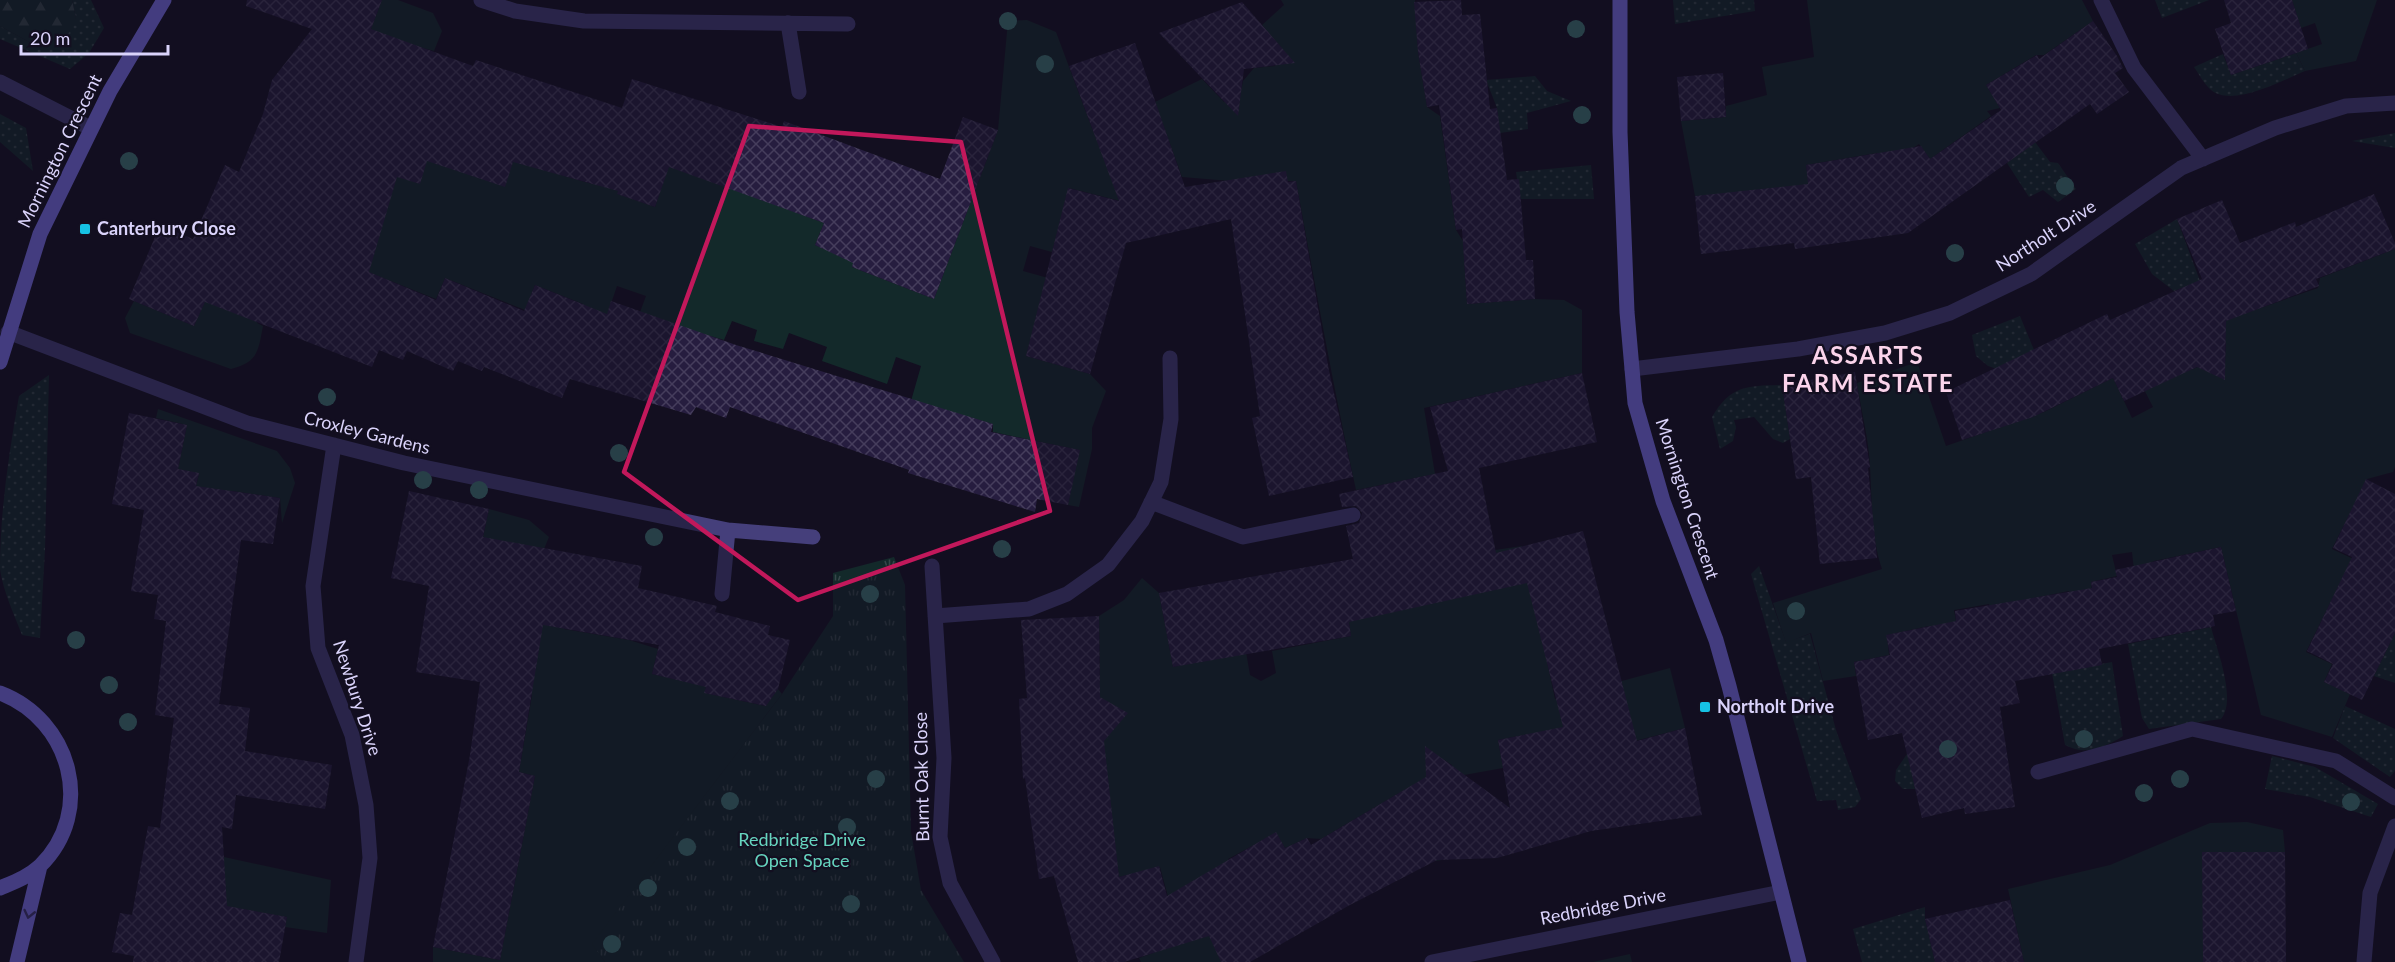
<svg xmlns="http://www.w3.org/2000/svg" width="2395" height="962" viewBox="0 0 2395 962" font-family="Lato,sans-serif">
	<defs>
		<pattern id="grass-dots" width="8" height="8" patternUnits="userSpaceOnUse" patternTransform="scale(1.5)"><rect width="8" height="8" fill="#13292a"/><path d="M2 2h.1M6 6h.1" fill="none" stroke="#35474a" stroke-width="1.8" stroke-linecap="round"/></pattern>
		<pattern id="forest-firs" width="22" height="20" patternUnits="userSpaceOnUse" patternTransform="scale(1.5)"><rect width="22" height="20" fill="#13292a"/><path d="M5 1l3.5 6h-7zM16 11l3.5 6h-7z" fill="#35474a"/></pattern>
		<pattern id="park-tufts" width="24" height="20" patternUnits="userSpaceOnUse" patternTransform="scale(1.5)"><rect width="24" height="20" fill="#13292a"/><path d="M3 7l-1-3M5 7V3M7 7l1-3M15 17l-1-3M17 17v-4M19 17l1-3" fill="none" stroke="#35474a"/></pattern>
		<pattern id="building-cross-hatch" width="8" height="8" patternUnits="userSpaceOnUse" patternTransform="scale(1.5)"><rect width="8" height="8" fill="#261d3f"/><path d="M0 0l8 8M0 8l8-8" fill="none" stroke="#453d5c"/></pattern>
	</defs>
	<rect width="100%" height="100%" fill="#130f20"/>
	<path fill="url(#grass-dots)" d="M72,0H91L104,28L89,53L70,69L0,39V26L31,43L76,18Z
		M1673,0H1754L1755,11L1675,24Z
		M2155,0H2209L2162,18Z
		M2296,53L2305,71C2283,80 2233,108 2211,90C2204,84 2199,74 2194,67L2223,54L2231,75Z
		M1535,76L1547,91L1571,101L1527,113L1528,129L1500,133L1497,108L1486,80Z
		M0,114L26,128L33,171L0,142Z
		M2395,133V148L2352,141Z
		M2035,142L2050,162L2058,163L2076,189L2058,202L2043,190L2029,197L2007,163Z
		M1591,165L1594,199H1520L1516,172Z
		M2177,219L2200,281L2174,291L2152,274L2135,244Z
		M2020,316L2034,350L2003,371L1988,366L1976,356L1972,335Z
		M49,375L45,550L40,638L22,635C14,614 3,591 0,569C0,511 9,453 19,396Z
		M1782,385L1790,439L1783,443L1773,439L1754,417L1734,420L1736,427L1733,441L1720,449L1712,417C1731,385 1747,386 1782,385Z
		M1759,566L1786,642L1810,634L1836,730L1861,799L1855,807L1838,810L1836,800L1817,801L1751,574Z
		M2211,627C2217,650 2237,700 2221,719L2149,729L2142,718L2128,644Z
		M2395,633V683L2374,676Z
		M2112,662L2123,736C2104,748 2085,756 2065,745L2052,673Z
		M2345,706L2395,729V771L2390,777L2333,738Z
		M1909,751L1915,789H1903L1895,781L1896,770Z
		M2272,756L2315,767L2378,804L2371,817L2310,797L2265,789Z
		M1925,907V919L1935,962H1862L1853,929Z"/>
	<path fill="url(#forest-firs)" d="M0,0H72L76,18L64,43H31L0,26Z"/>
	<path fill="url(#park-tufts)" d="M894,557L905,585L911,832L921,890L964,962H605L591,944L782,694L833,616V573Z"/>
	<path fill="#13292a" d="M382,0H398L433,13L442,31L434,51L419,47L513,161L592,184L601,154L628,164L618,194L655,207L669,165L824,223L815,245L829,251L859,249L852,267L934,299L998,130L1008,21L1027,20L1056,32L1093,131L1128,203L1069,188L1052,252L1030,246L1023,271L1048,278L1026,356L1090,374L1106,391L1092,428V449L1079,507L1068,505L1079,450L993,432V424L911,401L921,366L896,357L887,384L822,361L827,347L789,333L783,349L754,341L757,330L732,321L724,340L639,315L646,296L617,286L600,336L583,304L535,285L525,310L445,278L436,299L368,272L273,279L257,323L263,326C258,352 258,362 231,369L130,333L125,318L134,301L194,326L223,260L364,47Z
		M1281,0H1415L1418,52L1427,107L1440,116L1456,230L1463,241L1467,304L1535,299L1564,300L1582,310V373L1424,408L1435,474L1356,490C1333,387 1315,284 1296,181H1230L1182,177L1155,102L1202,79L1224,102L1240,97L1243,81L1254,68L1275,66L1281,47L1262,25L1284,5Z
		M1807,0H2082L2093,21L2044,55H2036L1986,85L2000,108L1987,111L1991,116L1930,159L1919,144L1886,166L1877,153L1806,165L1810,193L1695,196L1681,121L1726,117V106L1767,95L1762,67L1814,57Z
		M2292,0H2377L2356,61L2305,71L2296,53L2322,44L2315,23L2301,28Z
		M2395,249V467L2393,472L2367,479L2332,549L2364,564L2338,587L2306,652L2332,664L2324,682L2350,694L2332,737L2261,715L2221,547L2154,561L2134,570L2132,552L2112,555L2117,576L2091,582L2093,604L2072,609L2069,591L2034,598L1993,620L1989,604L1954,610L1958,632L1929,626L1887,635L1889,655L1854,662L1856,676L1823,681L1811,633L1786,643L1773,603L1882,569C1871,537 1872,501 1870,467C1869,439 1861,411 1857,383L1917,362L1946,446L2044,412L2113,378L2132,418L2153,407L2133,368L2182,373L2198,367L2212,373L2225,362L2226,343L2217,323L2318,288L2320,278Z
		M158,409L277,451L290,468L295,483L282,523L280,498L232,491L225,538L192,503L199,474L178,469L187,425L156,418Z
		M489,509L529,520L549,537L544,549L568,603L564,629L629,640L658,649L652,674L706,686L705,693L765,706L778,689L782,694L592,944L605,962H433V947L500,960L535,776L519,772L532,695L492,688L477,566Z
		M1522,546L1555,699L1670,668L1685,728L1635,741L1529,734L1498,740L1503,768L1453,777L1452,765L1443,759L1426,764V784L1442,860L1436,861L1399,793L1321,839L1307,838L1285,848L1276,833L1228,859L1236,877L1221,962H1141L1139,958L1153,953L1144,924L1173,915L1160,867L1119,877L1100,729L1118,708L1107,701L1091,702L1100,681L1099,616L1124,600L1142,578L1159,593L1173,667L1246,652L1250,675L1261,681L1276,673L1272,651L1351,636L1349,622L1495,550Z
		M2247,822L2283,830L2285,852L2202,853L2254,962H2024L2008,889L2110,865L2210,823Z
		M224,857L331,880L327,933L285,927L287,917L242,909L232,962H187L224,868Z
		M1630,954L1632,962H1593Z"/>
	<path fill="url(#building-cross-hatch)" d="M247,0H382L371,29L473,66L476,60L622,108L632,79L782,127L784,121L940,179L963,117L998,130L934,299L852,267L853,263L815,245L824,223L669,167L655,207L617,194L618,191L513,162L505,187L427,161L420,184L397,177L369,272L436,300L445,278L524,311L535,285L607,314L611,301L736,345L993,424L991,432L1080,450L1068,505L1037,499L1035,512L908,473L909,470L730,407L726,418L696,407L691,415L570,379L562,398L484,367L482,371L458,361L453,371L407,351L403,360L379,350L372,367L205,302L194,326L129,299L160,225L193,239L225,165L239,172L263,114L272,80L312,29L246,6Z
		M1461,0L1462,15L1480,14L1490,109L1497,108L1507,180L1519,179L1526,260H1533L1535,299L1467,304L1462,229L1456,230L1439,105L1427,107L1418,52L1414,2Z
		M2224,0H2292L2308,49L2231,75L2215,29L2231,23Z
		M1242,2L1295,63L1244,69L1238,116L1159,33Z
		M2093,21L2117,56L2123,68L2115,73L2129,92L2097,114L2090,104L1908,233L1795,249L1794,243L1701,254L1695,196L1808,184L1806,165L1921,146L1930,159L2001,110L1986,85L2037,55L2039,59Z
		M1135,43L1185,187L1286,171L1288,182L1296,181L1329,371L1353,477L1269,496L1252,418L1260,416L1231,219L1126,243L1090,374L1026,356L1068,188L1119,201L1069,66Z
		M1723,73L1726,117L1681,121L1677,77Z
		M2374,194L2395,243V249L2316,279L2319,286L2226,321L2225,380L2197,367L2124,401L2113,378L2033,417L1962,440L1946,392L2107,314L2110,320L2202,279L2177,219L2222,200L2240,243L2295,222L2296,227Z
		M1855,372L1870,467L1868,468L1877,558L1820,564L1811,477L1796,479L1782,385Z
		M1582,373L1597,442L1479,468L1496,553L1583,531L1637,741L1685,728L1702,815L1591,831L1497,858L1437,860L1348,906L1250,962H1221L1209,936L1124,962H1078L1054,876L1039,879L1025,778L1023,779L1019,699L1027,698L1021,620L1099,616L1100,697L1128,713L1104,741L1119,877L1159,866L1167,896L1276,832L1285,848L1307,838L1311,845L1426,777L1425,746L1510,808L1498,740L1563,727L1527,583L1349,622L1351,636L1173,667L1159,593L1353,559L1346,526L1359,523L1362,513L1356,506L1342,507L1339,494L1448,471L1430,407Z
		M129,413L187,425L178,469L199,473L196,486L280,498L273,544L241,540L219,704L250,708L245,751L332,765L325,809L236,795L232,829L222,827L227,906L287,917L279,962H133L134,956L112,952L120,913L132,915L148,826L160,828L174,718L155,715L166,621L154,619L158,595L131,591L144,510L112,504Z
		M2366,479L2395,494V633L2362,700L2324,682L2333,664L2307,651L2352,557L2333,548Z
		M409,491L489,509L483,537L642,566L638,588L717,606L715,612L770,626L768,635L790,640L778,689L766,706L704,693L706,687L652,674L659,645L543,625L519,772L535,776L500,960L433,947L470,755L480,682L416,672L429,586L391,578Z
		M2221,547L2236,611L2213,615L2215,626L2099,649L2102,665L2015,681L2020,703L2000,707L2015,807L1965,814L1964,808L1922,818L1902,733L1868,740L1854,662L1890,655L1886,635L1956,621L1955,611L2092,588L2091,582L2117,577L2115,570Z
		M2202,852H2285L2286,962H2203Z
		M2010,900L2024,962H1935L1925,919Z"/>
	<g fill="none" stroke-linecap="round" stroke-linejoin="round">
		<path stroke="#453f7b" stroke-width="15" d="M2038,772L2192,729L2336,761L2395,798"/>
		<path stroke="#453f7b" stroke-width="15" d="M481,0L515,11L584,21L848,24
			M2101,0L2134,68L2203,159
			M788,23L799,92
			M0,82L90,128
			M8,332L247,423L404,463L728,530L813,537
			M1632,369L1798,349L1885,333L1950,313L2031,274L2181,168L2275,128L2346,106L2395,103
			M334,445L313,586L318,648L352,735L366,805L370,858L356,962
			M1151,502L1243,537L1353,515
			M932,566L944,758L940,837L950,883L993,962
			M722,594L728,530
			M935,616L1029,609L1067,594L1108,565L1142,521L1161,482L1171,419L1170,358
			M1432,962L1781,892
			M2364,962L2370,893L2395,826"/>
		<path stroke="#7e73f2" stroke-width="15" d="M1620,0V132L1627,312L1635,403L1663,501L1716,640L1729,686L1799,962
			M0,362L40,234L110,91L164,0
			M0,693C71,720 96,811 40,866C28,877 14,882 0,888
			M17,962L40,866"/>
	</g>
	<g fill="#417b77">
		<circle cx="1008" cy="21" r="9"/>
		<circle cx="1576" cy="29" r="9"/>
		<circle cx="1045" cy="64" r="9"/>
		<circle cx="1582" cy="115" r="9"/>
		<circle cx="129" cy="161" r="9"/>
		<circle cx="2065" cy="186" r="9"/>
		<circle cx="1955" cy="253" r="9"/>
		<circle cx="327" cy="397" r="9"/>
		<circle cx="619" cy="453" r="9"/>
		<circle cx="423" cy="480" r="9"/>
		<circle cx="479" cy="490" r="9"/>
		<circle cx="654" cy="537" r="9"/>
		<circle cx="1002" cy="549" r="9"/>
		<circle cx="870" cy="594" r="9"/>
		<circle cx="1796" cy="611" r="9"/>
		<circle cx="76" cy="640" r="9"/>
		<circle cx="109" cy="685" r="9"/>
		<circle cx="128" cy="722" r="9"/>
		<circle cx="2084" cy="739" r="9"/>
		<circle cx="1948" cy="749" r="9"/>
		<circle cx="876" cy="779" r="9"/>
		<circle cx="2180" cy="779" r="9"/>
		<circle cx="2144" cy="793" r="9"/>
		<circle cx="730" cy="801" r="9"/>
		<circle cx="2351" cy="802" r="9"/>
		<circle cx="847" cy="827" r="9"/>
		<circle cx="687" cy="847" r="9"/>
		<circle cx="648" cy="888" r="9"/>
		<circle cx="851" cy="904" r="9"/>
		<circle cx="612" cy="944" r="9"/>
	</g>
	<defs><path id="oneway-chevron" d="M-2-3.5L2.5 0L-2 3.5" fill="none" stroke-width="1.6" stroke-linecap="round" stroke-linejoin="round" transform="scale(1.5)"/></defs>
	<use stroke="#3e3774" href="#oneway-chevron" transform="translate(29 914) rotate(103)"/>
	<path d="M0 0H2395V962H0ZM749,126L961,142L1050,511L798,600L624,472Z" fill="#130f20" fill-opacity=".55" fill-rule="evenodd"/>
	<path fill="none" stroke="#c2185b" stroke-width="4.5" stroke-linejoin="round" d="M749,126L961,142L1050,511L798,600L624,472Z"/>
	<g fill="#16c2e4" stroke="#130f20" stroke-width="2">
		<rect x="79" y="223" width="12" height="12" rx="3"/>
		<rect x="1699" y="701" width="12" height="12" rx="3"/>
	</g>
	<g text-anchor="middle" stroke-width="4.5" stroke-linejoin="round" paint-order="stroke">
		<g font-size="18" fill="#dad3fb" stroke="#130f20">
			<text transform="translate(60 151) rotate(-64)" y="6">Mornington Crescent</text>
			<text transform="translate(2046 236) rotate(-33)" y="6">Northolt Drive</text>
			<text transform="translate(367 433) rotate(14)" y="6">Croxley Gardens</text>
			<text transform="translate(1687 499) rotate(72)" y="6">Mornington Crescent</text>
			<text transform="translate(357 698) rotate(72)" y="6">Newbury Drive</text>
			<text transform="translate(922 777) rotate(-91)" y="6">Burnt Oak Close</text>
			<text transform="translate(1603 907) rotate(-11)" y="6">Redbridge Drive</text>
		</g>
		<g font-size="18" font-weight="bold" fill="#dad3fb" stroke="#130f20" text-anchor="start">
			<text x="97" y="235">Canterbury Close</text>
			<text x="1717" y="713">Northolt Drive</text>
		</g>
		<g font-size="18" fill="#66d4bf" stroke="#130f20">
			<text x="802" y="846">Redbridge Drive<tspan x="802" dy="21">Open Space</tspan></text>
		</g>
		<g font-size="24" font-weight="bold" letter-spacing="1.5" fill="#fbd4eb" stroke="#130f20">
			<text x="1868" y="364">ASSARTS<tspan x="1868" dy="28">FARM ESTATE</tspan></text>
		</g>
	</g>
	<path d="M21 45v9h147v-9" fill="none" stroke="#dad3fb" stroke-width="3"/>
	<text x="30" y="45" font-size="18" fill="#dad3fb" stroke="#130f20" stroke-width="4.5" paint-order="stroke">20 m</text>
</svg>
